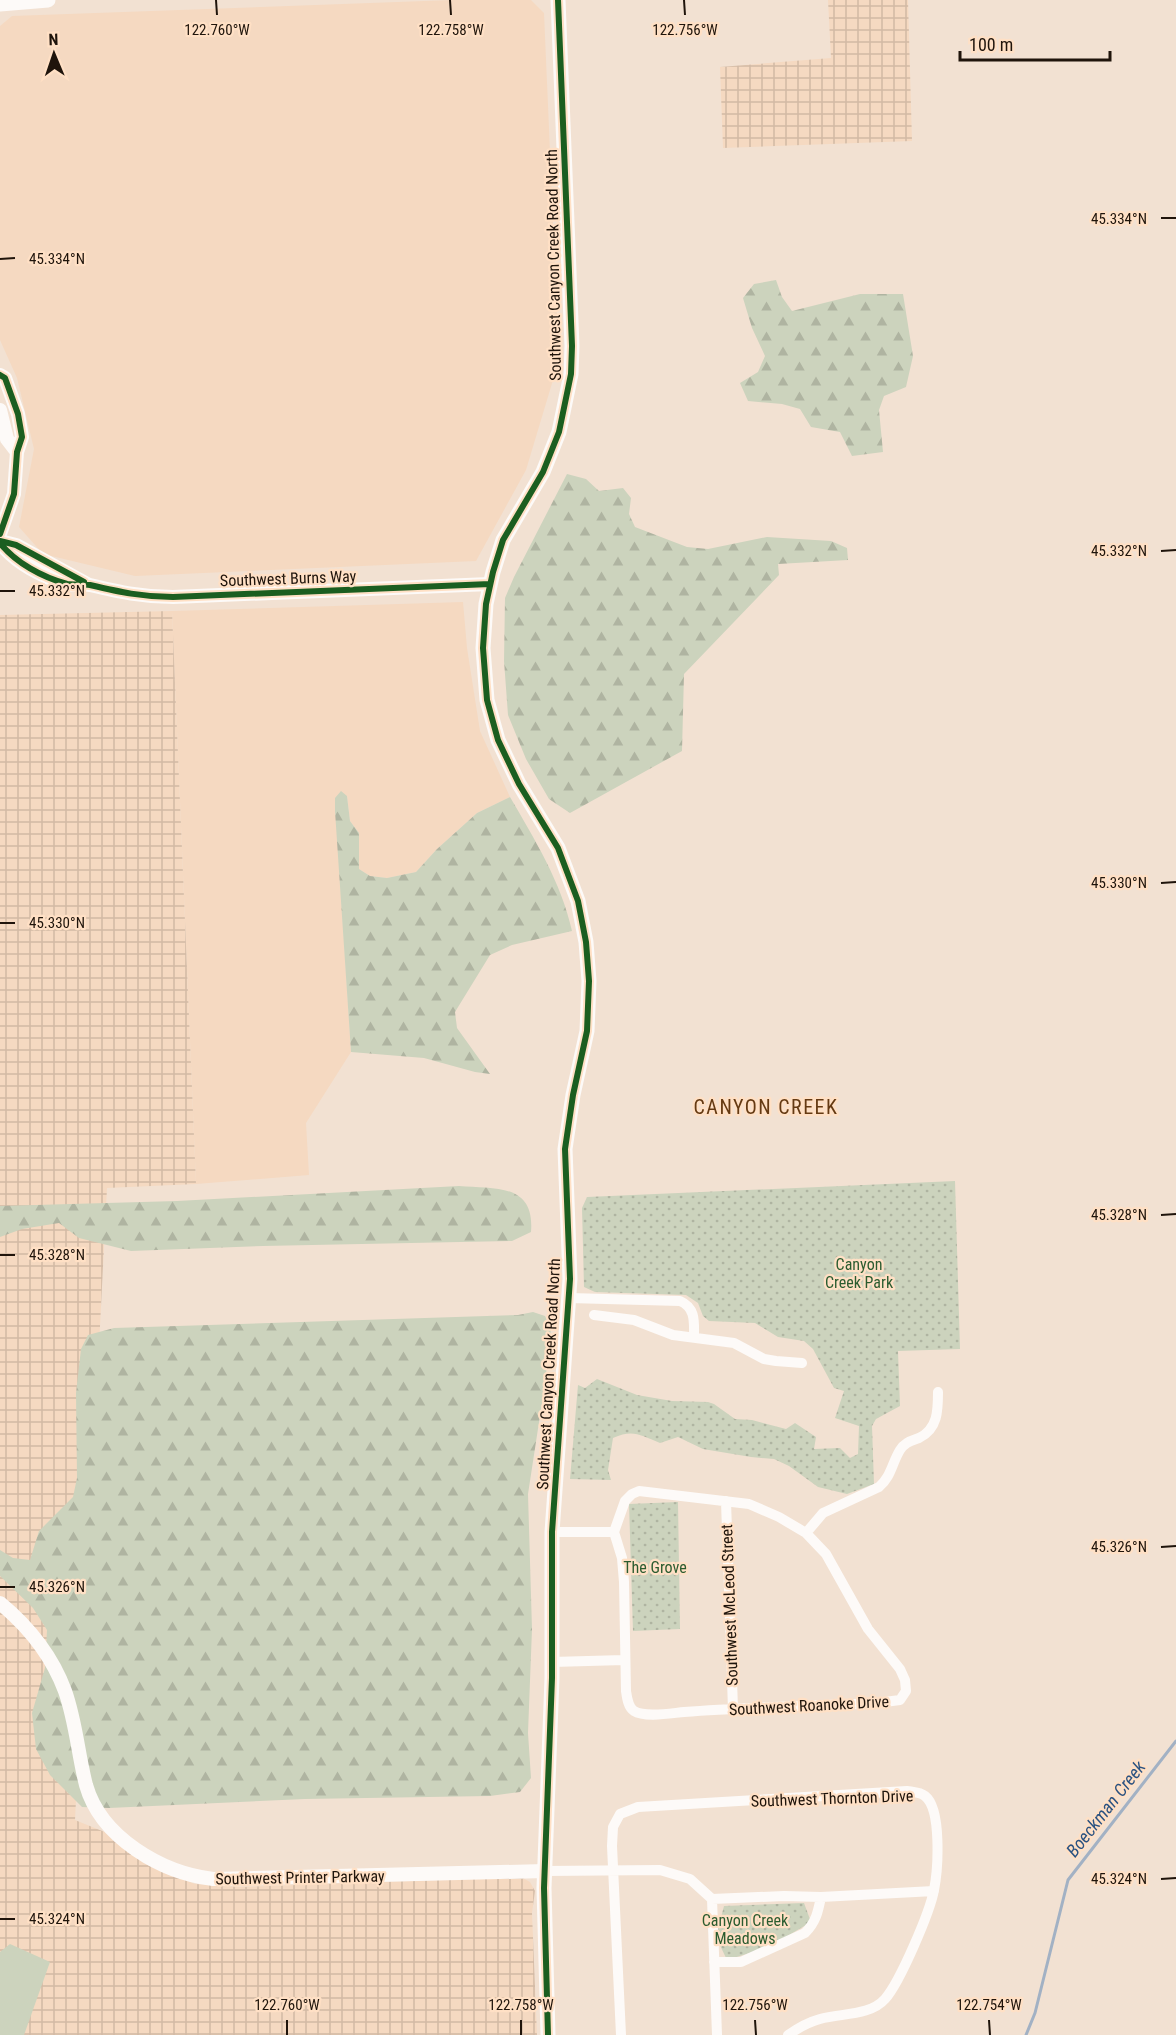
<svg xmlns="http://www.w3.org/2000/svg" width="1176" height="2035" viewBox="0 0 1176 2035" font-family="'Roboto Condensed',sans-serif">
	<defs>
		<pattern id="industrial-grid" width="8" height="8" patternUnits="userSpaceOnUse" patternTransform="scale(1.5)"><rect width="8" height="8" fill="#f5d9c1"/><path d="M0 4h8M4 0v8" fill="none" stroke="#d2b9a4"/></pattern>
		<pattern id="forest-firs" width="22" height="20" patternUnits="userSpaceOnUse" patternTransform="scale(1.5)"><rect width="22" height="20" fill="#ccd3bd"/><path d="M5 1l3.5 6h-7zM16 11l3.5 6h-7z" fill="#afb4a1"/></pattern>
		<pattern id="park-dots" width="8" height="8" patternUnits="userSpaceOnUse" patternTransform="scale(1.5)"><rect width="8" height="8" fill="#ccd3bd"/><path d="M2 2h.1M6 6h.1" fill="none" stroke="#afb4a1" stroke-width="1.8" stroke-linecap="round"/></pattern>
	</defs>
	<rect width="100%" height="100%" fill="#f2e1d2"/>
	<path fill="#f5d9c1" d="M452,0H531L544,13L559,360L526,470L476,561L135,576L43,554L19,527L34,449L17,378L0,340V26L12,16Z
		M463,602L467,648L480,731L510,797L477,813L437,849L416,872L387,878L370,876L359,869V833L350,821L347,796L335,798L351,1052L306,1123L309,1175L196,1184L172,611Z"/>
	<path fill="url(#industrial-grid)" d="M828,0H908L912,141L723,148L720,67L831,58Z
		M172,611L196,1184L107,1188L75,1820L122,1839L143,1863L195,1884L240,1887L521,1877L530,1882L535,1891L532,1913L537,2035H0V615Z"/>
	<path fill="#ccd3bd" d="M10,1944L50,1962L24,2035H0V1952Z"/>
	<path fill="url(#forest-firs)" d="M776,280L782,297L792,311L860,294H903L913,356L906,387L884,396L879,410L883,452L852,456L840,432L811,427L800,409L782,404L748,401L740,383L758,372L765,356L752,328L743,298L754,284Z
		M567,474L586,479L599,491L623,488L631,498L629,514L635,527L687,547L708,549L767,537L831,541L847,548L848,560L778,564L779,575L684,674L682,751L570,813L549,799L526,759L508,715L504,661L505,598L514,577Z
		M341,791L347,796L350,821L359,833V869L370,876L387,878L416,872L437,849L477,813L510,797C535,840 561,882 572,931L512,945L490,955L455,1012L457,1028L490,1074L475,1072L424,1058L351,1052L335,811V798Z
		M459,1186C495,1189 535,1183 531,1232L512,1241L263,1246L131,1251L79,1238L59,1223L22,1229L0,1237V1206L177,1201Z
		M533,1312L545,1316L551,1328L545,1383L528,1494L532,1629L528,1733L531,1778L520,1792L490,1796L305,1799L109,1808L82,1807L50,1775L36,1749L32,1713L45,1668L47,1630L33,1608L0,1576V1550L13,1558L30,1560L39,1531L73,1497L77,1478L76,1393L81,1349L88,1335L114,1328L518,1315Z"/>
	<path fill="url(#park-dots)" d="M955,1181L960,1349L898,1351L900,1406L876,1419L872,1426L874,1484L847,1494L818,1487L789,1466L774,1459L751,1457L703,1449L678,1437L660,1443C640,1435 633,1429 613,1438L608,1470L611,1480L570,1479L578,1385L585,1388L597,1379L637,1395L672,1401L708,1402L714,1404L735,1419L752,1420L786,1429L795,1423L816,1437L814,1449L840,1448L850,1458L858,1454L859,1426L835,1418L844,1391L834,1388L813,1349L804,1341L778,1337L755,1323L709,1321L703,1316L698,1303L686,1295L595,1292L584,1287L582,1208L587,1197Z
		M678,1502L680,1629L633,1631L629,1504Z
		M804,1903L811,1922L769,1947L727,1960L716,1937L724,1906Z"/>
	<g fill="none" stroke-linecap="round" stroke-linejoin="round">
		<path stroke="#a2b1c4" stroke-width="3" d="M1026,2035L1035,2013L1068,1880L1176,1741"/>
		<path stroke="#fdfaf8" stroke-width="10" d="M569,1298L680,1301C696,1308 694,1322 694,1337
			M594,1315L634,1320L673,1335L734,1343L764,1359L776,1361L802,1363
			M639,1491L749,1504L779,1517L806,1533L826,1554L868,1629L900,1669L905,1680L906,1691L900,1700L877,1703C813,1706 748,1707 684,1712C672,1713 645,1718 634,1711C628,1707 627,1698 626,1691L624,1582L622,1558L614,1532L625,1501L632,1494Z
			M726,1501L733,1709
			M552,1532H614
			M806,1533L823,1513L879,1487C891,1477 892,1463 900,1450C905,1442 911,1441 919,1438C938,1429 938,1410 938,1392
			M552,1662L624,1660
			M545,1871L660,1870L690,1879L712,1899
			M712,1899L784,1896L821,1897L934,1891
			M712,1899L717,2035
			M714,1962H741L805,1933C816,1922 818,1912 821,1897
			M621,2035L612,1846L613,1827L620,1814L638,1807L907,1791C913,1792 920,1792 925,1796C942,1809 938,1870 934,1890C930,1912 900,1982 885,1999C870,2016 841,2013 820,2019C809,2022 798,2028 788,2035"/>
		<path stroke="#fdfaf8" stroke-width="14" d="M0,375L5,378L18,414L22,437L17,452L14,494L0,534
			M0,410L7,439L17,452
			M0,541L16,545L87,584
			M0,543C16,563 42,577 67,584C74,585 83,584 90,585C120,592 142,597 173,597L490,584
			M0,1603C29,1627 52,1656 65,1691C76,1722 78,1754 86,1785C101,1838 162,1873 213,1879L545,1871"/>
		<path stroke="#fdfaf8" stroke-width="15" d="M0,4L48,0
			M548,2035L544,1888L552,1678V1532L570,1279L565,1149L573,1095L587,1031L589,981L586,942L578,901L558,848L519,784L498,740L487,700L483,648L486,604L493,572L503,540L543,472L559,432L571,374L572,346L558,0"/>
		<g stroke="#ffe0c5" stroke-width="10">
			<path id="cycleway" d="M0,375L5,378L18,414L22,437L17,452L14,494L0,534
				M0,541L16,545L84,582
				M0,543C16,563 42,577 67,584C74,585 83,584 90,585C120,592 142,597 173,597L490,584
				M548,2035L544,1888L552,1678V1532L570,1279L565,1149L573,1095L587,1031L589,981L586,942L578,901L558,848L519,784L498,740L487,700L483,648L486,604L493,572L503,540L543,472L559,432L571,374L572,346L558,0"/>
		</g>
		<use href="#cycleway" stroke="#1b5e20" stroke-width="6"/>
	</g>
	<path fill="none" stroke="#1f140b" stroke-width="2" d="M216,0L217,15M450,0L451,15M684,0L685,15M1161,218H1176M0,259L15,258M1161,551L1176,550M0,591H15M1161,883L1176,882M0,923H15M1161,1215L1176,1214M0,1255H15M1161,1547L1176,1546M0,1587H15M1161,1879L1176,1878M0,1919H15M287,2020V2035M521,2020V2035M755,2020L756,2035M989,2020L990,2035"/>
	<g text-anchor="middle" stroke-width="4.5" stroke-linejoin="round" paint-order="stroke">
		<g font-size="16" fill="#1f140b" stroke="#ffe0c5">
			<text transform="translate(553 265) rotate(-91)" y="6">Southwest Canyon Creek Road North</text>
			<text transform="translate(288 578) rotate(-2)" y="6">Southwest Burns Way</text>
			<text transform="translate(548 1374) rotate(-87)" y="6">Southwest Canyon Creek Road North</text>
			<text transform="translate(729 1605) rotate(-92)" y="6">Southwest McLeod Street</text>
			<text transform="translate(809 1705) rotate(-3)" y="6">Southwest Roanoke Drive</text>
			<text transform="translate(832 1798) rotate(-2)" y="6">Southwest Thornton Drive</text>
			<text transform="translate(300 1877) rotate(-1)" y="6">Southwest Printer Parkway</text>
		</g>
		<g font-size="16" fill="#2a5b2f" stroke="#ffe0c5">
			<text x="859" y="1270">Canyon<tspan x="859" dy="18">Creek Park</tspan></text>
			<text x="655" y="1573">The Grove</text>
			<text x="745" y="1926">Canyon Creek<tspan x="745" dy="18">Meadows</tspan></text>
		</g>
		<g font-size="18" font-style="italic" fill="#2b5281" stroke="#ffe0c5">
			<text transform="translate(1106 1809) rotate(-52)" y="6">Boeckman Creek</text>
		</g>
		<g font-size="20" letter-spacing="1.5" fill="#653a13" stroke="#ffe0c5">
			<text x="766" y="1114">CANYON CREEK</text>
		</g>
	</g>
	<g font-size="15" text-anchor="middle" fill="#1f140b" stroke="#ffe0c5" stroke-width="4.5" stroke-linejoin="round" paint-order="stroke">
		<text x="217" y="35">122.760°W</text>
		<text x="451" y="35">122.758°W</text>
		<text x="685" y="35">122.756°W</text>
		<text x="1119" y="224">45.334°N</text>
		<text x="57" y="264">45.334°N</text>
		<text x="1119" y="556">45.332°N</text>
		<text x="57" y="596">45.332°N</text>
		<text x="1119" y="888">45.330°N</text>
		<text x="57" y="928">45.330°N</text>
		<text x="1119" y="1220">45.328°N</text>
		<text x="57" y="1260">45.328°N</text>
		<text x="1119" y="1552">45.326°N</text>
		<text x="57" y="1592">45.326°N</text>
		<text x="1119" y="1884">45.324°N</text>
		<text x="57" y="1924">45.324°N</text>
		<text x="287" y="2010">122.760°W</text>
		<text x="521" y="2010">122.758°W</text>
		<text x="755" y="2010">122.756°W</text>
		<text x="989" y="2010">122.754°W</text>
	</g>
	<g transform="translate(54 54) rotate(358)" stroke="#ffe0c5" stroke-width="4.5" paint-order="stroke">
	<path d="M0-4.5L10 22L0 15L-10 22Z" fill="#1f140b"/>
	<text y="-9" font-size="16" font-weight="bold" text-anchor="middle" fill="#1f140b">N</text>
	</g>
	<path d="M960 51v9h150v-9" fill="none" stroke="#1f140b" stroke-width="3"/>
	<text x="969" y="51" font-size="18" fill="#1f140b" stroke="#ffe0c5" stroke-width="4.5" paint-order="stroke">100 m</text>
</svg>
